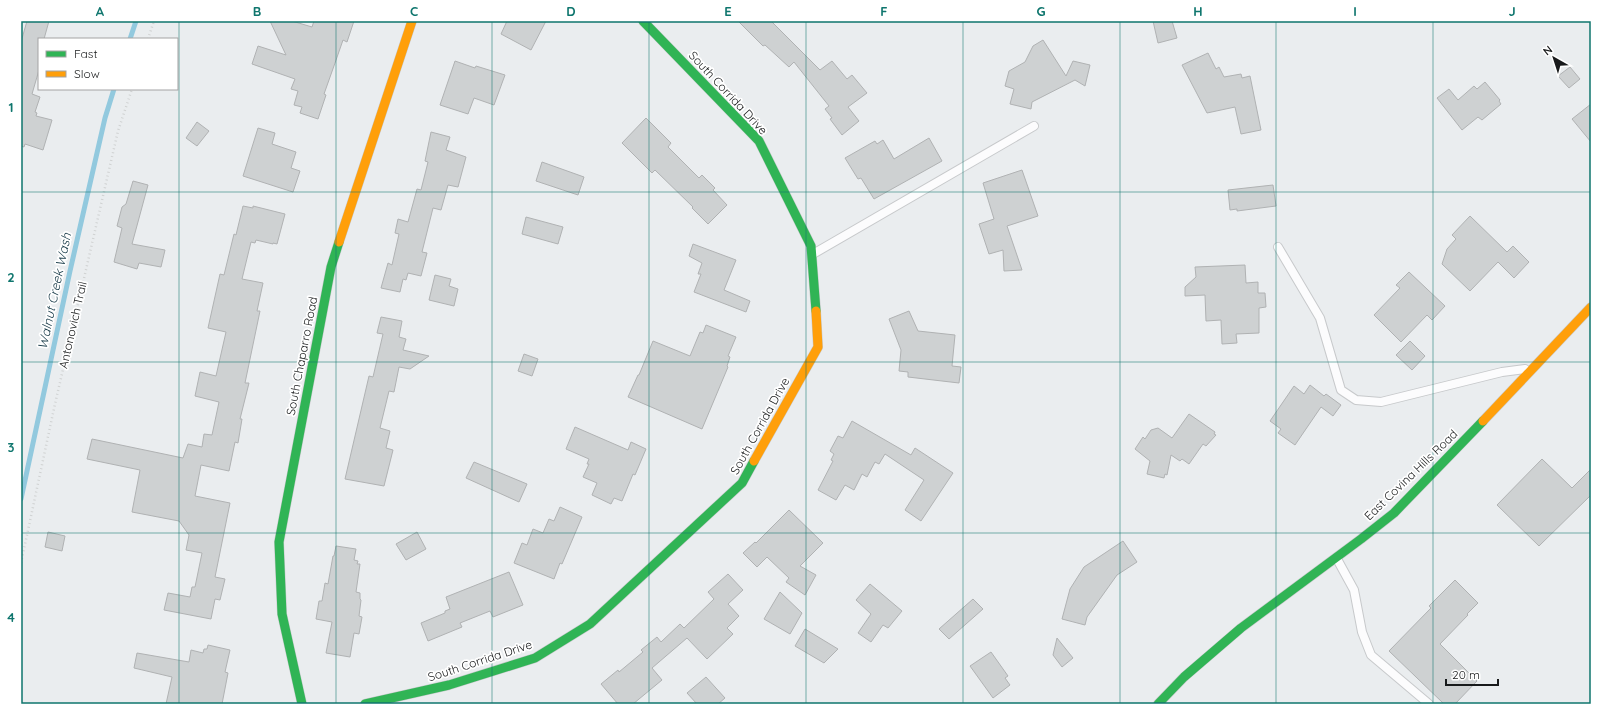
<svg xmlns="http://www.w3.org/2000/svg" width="1612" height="725" viewBox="0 0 1612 725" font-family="Quicksand,sans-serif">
	<rect width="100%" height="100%" fill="#eaedef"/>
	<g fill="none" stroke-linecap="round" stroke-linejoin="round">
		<path stroke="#92c9de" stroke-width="5" d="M130,39L136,21
			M21,499L70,271L105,118L114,89"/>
	</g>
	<path fill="#ced1d2" stroke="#b0b2b3" d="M27,21H49L44,39H39V70L32,94L40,97L35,112L37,113L36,116L52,120L43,150L25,144L24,147L21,146V42Z
		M270,21H292L312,27L314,21H354L347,42L343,40L335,63L324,94L326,95L318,119L300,113L302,107L294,105L298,91L291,89L295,79L252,64L258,46L286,55Z
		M507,21H546L531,50L501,34Z
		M738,21H771L820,70L832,61L847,79L852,75L867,93L848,107L859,121L842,135L830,119L832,118L825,109L829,106L794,62L789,67L765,45L763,46Z
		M1153,21H1172L1177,38L1158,43Z
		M1043,40L1066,76L1073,61L1090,65L1085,86L1075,80L1032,102L1031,109L1010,104L1014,89L1005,86L1009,71L1025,62L1033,46Z
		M1208,53L1216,69L1219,67L1224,77L1241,74L1242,78L1250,76L1261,130L1241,134L1235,107L1207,113L1182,65Z
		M455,61L475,68L476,66L505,75L494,105L474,98L468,114L440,105Z
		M1570,67L1580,79L1569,88L1558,76Z
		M1485,82L1500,100L1499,101L1501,104L1482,120L1478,117L1462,130L1437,98L1449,89L1458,100L1474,86L1477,89Z
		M1591,104V142L1572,119Z
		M646,118L671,143L668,147L699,178L702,175L715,188L713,190L727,205L708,224L692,208L693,207L655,170L652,173L622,143Z
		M197,122L209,131L197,146L186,138Z
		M258,128L275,133L272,144L296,152L291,168L300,171L293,192L243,176Z
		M431,132L450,137L446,150L466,157L458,187L448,185L441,210L433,208L422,252L427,253L421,276L408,273L406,280L403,279L400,292L381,288L388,263L392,265L399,234L395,233L398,219L408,222L417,189L421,190L428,162L425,161Z
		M929,138L942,161L874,199L861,178L858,179L845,158L875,141L877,144L883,140L894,159Z
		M542,162L584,177L578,195L536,181Z
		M1022,170L1038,216L1007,226L1022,270L1004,271L1003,250L989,254L979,224L994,219L983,183Z
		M133,181L148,185L132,244L165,250L161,267L139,263L137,269L114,262L122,228L117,226L122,207L126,204Z
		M1273,185L1276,206L1237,211V209L1230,210L1228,190Z
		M243,206L253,208V206L285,214L277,244L273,243V244L256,240L255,243L251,242L242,279L263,283L257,311H260L245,383H249L240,419H242L238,443L235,442L229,471L201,465L195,496L230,503L215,577L225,579L220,600L215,599L211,619L164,610L168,593L190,597L192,587H195L202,553L186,550L189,535L179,521L132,512L140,470L87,459L92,439L183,458L188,444L202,447L204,434L212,435L219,402L195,396L200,372L216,376L226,332L208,328L220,274L224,275L234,234L236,235Z
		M1470,216L1507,252L1513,246L1529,262L1514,278L1498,262L1470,291L1442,264L1447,249L1456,239L1452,235Z
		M526,217L563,227L558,244L522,234Z
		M693,244L736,260L724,290L750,301L746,312L694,292L701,274H698L702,263L689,256Z
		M1245,265L1246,283L1258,282V293H1265L1266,307L1259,308V333L1236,334L1237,343L1222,344L1221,320L1206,321L1205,295L1185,296V287L1196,277L1195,267Z
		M1409,272L1445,306L1432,320L1427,315L1401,342L1374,315L1400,288L1396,285Z
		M435,275L451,279L449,286L458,289L454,306L429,300Z
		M909,311L918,331L955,335L952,366L961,367L959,383L908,377V372L899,371L901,350L889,319Z
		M381,317L402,321L399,337L406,339L403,350L429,356L410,369L399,367L394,392L389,391L380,428L390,431L386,448L393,450L384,486L345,479L369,376L373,377L383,334L377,333Z
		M706,325L736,337L728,356L730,357L727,366L728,367L702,429L628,397L638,375H639L653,341L690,356L700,332L703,333Z
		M1410,341L1425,356L1412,370L1396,355Z
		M524,354L538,359L532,376L518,371Z
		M1310,385L1324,396L1326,394L1341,405L1333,416L1321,407L1295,445L1278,433L1281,429L1270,421L1294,386L1304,394Z
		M1189,414L1215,432L1214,434L1216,435L1206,446L1203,444L1189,464L1182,459L1180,461L1171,455L1167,475L1165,474L1164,478L1147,474L1150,461L1135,449L1143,437L1145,439L1151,430L1158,428L1172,438Z
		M852,421L911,455L915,448L953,473L921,521L905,510L924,480L885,454L879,464L875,462L867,477L862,474L854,490L845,485L836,500L818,490L833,461L831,460L834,454L830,451L838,436L843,438Z
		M575,427L628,450L631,442L646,449L635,475L633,474L622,501L614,498L611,504L592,495L597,483L583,477L589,464H587L589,459L566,449Z
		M1542,459L1572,488L1591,469V495L1539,546L1497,505Z
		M474,462L527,484L519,502L466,478Z
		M560,507L582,517L562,564L560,563L554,579L514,563L522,543L527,545L533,529L543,533L549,519L554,521Z
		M789,510L823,543L800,566L816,575L805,595L786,582L789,578L767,557L757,567L743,553L755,542L756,543Z
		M48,532L65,536L62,551L45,547Z
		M417,532L426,549L406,560L396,544Z
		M1123,541L1137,562L1117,575L1087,617L1085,625L1062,619L1070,589L1084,567Z
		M336,546L356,549L354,560L358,561L357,564H360L356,592L360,593V599L361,600L359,616L362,617L359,634L354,633L350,657L326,653L332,622L316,619L319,601H322L325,583L328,584L333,556H334Z
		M509,572L523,605L493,617L490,611L460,623L462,627L428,641L421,623L445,613V611L450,609L446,597Z
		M728,574L743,590L728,604L739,616L727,628L733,634L707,659L687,638L652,668L662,680L633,704H618L601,684L618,670L619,672L643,652L641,650L657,637L661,642L680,624L684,628L714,599L708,592Z
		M1455,580L1478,603L1467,614L1468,615L1440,644L1477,681L1455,704H1444L1389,651L1431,608L1429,606Z
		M870,584L902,611L888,628L883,625L871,642L858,633L871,614L856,600Z
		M780,592L802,613L790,634L764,619Z
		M973,599L983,609L949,639L939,629Z
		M805,629L838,649L824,663L795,646Z
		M1057,638L1073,658L1062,667L1053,655Z
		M208,645L230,650L225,672L228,673L222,704H166L172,677L134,668L137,653L189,662L191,650L203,653L204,649H207Z
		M991,652L1008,676L1005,678L1010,685L993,698L970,666Z
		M706,677L725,698L718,704H697L687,693Z"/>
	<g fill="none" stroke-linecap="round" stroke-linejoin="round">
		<g stroke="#c7c9cb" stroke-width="10">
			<path id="lane" d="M1278,247L1320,318L1341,390L1356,400L1381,402L1502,372L1525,369
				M813,254L1034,126
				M1337,559L1354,590L1362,632L1371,655L1429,704"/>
		</g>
		<g stroke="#c7c9cb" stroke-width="10">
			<path id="fast" d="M643,21L759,141L811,246L816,311
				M302,704L282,614L279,542L331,267L339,242
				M365,704L449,685L535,658L590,624L742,483L754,461
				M1158,704L1184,677L1241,628L1361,539L1394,513L1483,421"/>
		</g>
		<g stroke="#c7c9cb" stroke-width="10">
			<path id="slow" d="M339,242L412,21
				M1483,421L1591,307
				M754,461L818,347L816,311"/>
		</g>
		<path stroke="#d0d2d2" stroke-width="2.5" stroke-dasharray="1 3" stroke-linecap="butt" d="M148,39L154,21
			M21,563L55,404L118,131L132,89"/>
		<use href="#lane" stroke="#fcfcfd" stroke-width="8"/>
		<use href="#fast" stroke="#30b455" stroke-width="9"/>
		<use href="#slow" stroke="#ff9f0a" stroke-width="9"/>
	</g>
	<path fill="none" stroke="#0f766e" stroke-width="1" stroke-opacity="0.55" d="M179,21V704M336,21V704M492,21V704M649,21V704M806,21V704M963,21V704M1120,21V704M1276,21V704M1433,21V704M21,192H1591M21,362H1591M21,533H1591"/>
	<g text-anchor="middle" stroke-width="3.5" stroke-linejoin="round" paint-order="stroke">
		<g font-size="12" fill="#181a1b" stroke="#fff">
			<text transform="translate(728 93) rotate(47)" y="4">South Corrida Drive</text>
			<text transform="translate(73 325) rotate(-77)" y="4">Antonovich Trail</text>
			<text transform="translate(302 356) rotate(-79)" y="4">South Chaparro Road</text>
			<text transform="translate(760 426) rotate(-61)" y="4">South Corrida Drive</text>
			<text transform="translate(1411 475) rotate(-44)" y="4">East Covina Hills Road</text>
			<text transform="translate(480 661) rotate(-18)" y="4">South Corrida Drive</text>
		</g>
		<g font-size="13" font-style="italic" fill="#163947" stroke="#fff">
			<text transform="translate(54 291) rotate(-78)" y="5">Walnut Creek Wash</text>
		</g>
	</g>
	<rect width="1612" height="725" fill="none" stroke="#ffffff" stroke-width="44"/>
	<rect x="38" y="38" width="140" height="52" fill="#ffffff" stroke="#a3a3a4"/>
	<rect x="46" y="51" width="20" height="6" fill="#30b455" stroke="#a3a3a4"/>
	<text x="74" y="58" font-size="12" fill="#181a1b">Fast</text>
	<rect x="46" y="71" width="20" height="6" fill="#ff9f0a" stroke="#a3a3a4"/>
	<text x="74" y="78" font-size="12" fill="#181a1b">Slow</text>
	<g transform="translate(1554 58) rotate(321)" stroke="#ffffff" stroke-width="3" paint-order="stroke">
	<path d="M0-3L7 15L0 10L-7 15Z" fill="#181a1b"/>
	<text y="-6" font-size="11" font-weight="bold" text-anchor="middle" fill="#181a1b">N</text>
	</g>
	<path d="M1446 679v6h52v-6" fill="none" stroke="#181a1b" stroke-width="2"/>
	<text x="1452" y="679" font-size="12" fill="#181a1b" stroke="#ffffff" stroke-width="3" paint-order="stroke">20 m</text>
	<rect x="22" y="22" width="1568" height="681" fill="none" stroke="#0f766e" stroke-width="1.5"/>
	<g font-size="13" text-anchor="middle" font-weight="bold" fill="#0f766e">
		<text x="100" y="16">A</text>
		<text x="257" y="16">B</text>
		<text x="414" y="16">C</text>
		<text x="571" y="16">D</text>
		<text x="728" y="16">E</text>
		<text x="884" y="16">F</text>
		<text x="1041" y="16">G</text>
		<text x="1198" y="16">H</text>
		<text x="1355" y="16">I</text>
		<text x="1512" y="16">J</text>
		<text x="11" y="112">1</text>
		<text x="11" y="282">2</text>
		<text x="11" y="452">3</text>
		<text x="11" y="622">4</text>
	</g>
</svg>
